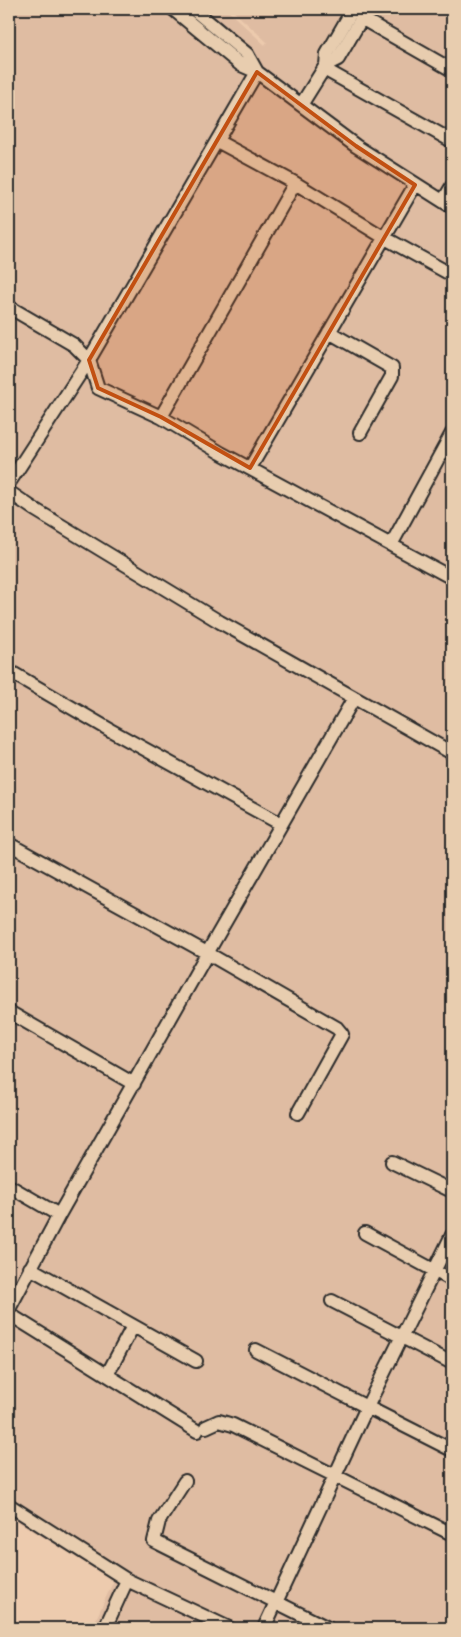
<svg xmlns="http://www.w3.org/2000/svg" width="461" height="1637" viewBox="0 0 461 1637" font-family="Dekko,sans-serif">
	<rect width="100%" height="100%" fill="#edcbae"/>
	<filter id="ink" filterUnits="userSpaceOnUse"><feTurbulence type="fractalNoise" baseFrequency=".02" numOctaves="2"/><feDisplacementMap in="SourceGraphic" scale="10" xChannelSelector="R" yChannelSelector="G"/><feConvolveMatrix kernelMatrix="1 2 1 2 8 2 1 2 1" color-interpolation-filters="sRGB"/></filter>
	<g filter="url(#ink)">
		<path fill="#dfbca2" d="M9,9H226L265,45L267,42L231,9H452V1628H92L114,1580L9,1516Z"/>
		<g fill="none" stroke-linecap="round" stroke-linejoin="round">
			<g stroke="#2b2b2b" stroke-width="16">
				<path id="minor" d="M173,9L241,65L257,72L356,146L452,207
					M193,9L247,54L257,72
					M361,18L452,70
					M326,65L338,59L367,9
					M324,69L452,141
					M301,105L326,65L327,54L353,9
					M217,141L295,183L385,238L452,275
					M443,201L452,186
					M9,307L74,345L89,360L98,388L161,417L221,453L452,578
					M329,332L392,368V376L360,433
					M161,417L295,183
					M250,468L415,185
					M9,483L89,360L257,72
					M9,492L34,509L220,622L452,753
					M391,545L452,433
					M9,671L110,730L281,824
					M9,844L207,953L337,1028L342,1034L298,1113
					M9,1012L134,1084
					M392,1162L452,1191
					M9,1186L59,1215
					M365,1233L452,1280
					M30,1268L196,1361
					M332,1301L452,1363
					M9,1309L59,1215L217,936L354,698
					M9,1314L197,1431
					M256,1350L367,1407L452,1235
					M107,1375L133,1326
					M206,1427L219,1421L233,1425L452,1534
					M185,1481L159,1521L154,1541L328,1628
					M9,1505L127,1580L229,1628
					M105,1628L127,1580
					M264,1628L367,1407L452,1450"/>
			</g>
			<use href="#minor" stroke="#e8cdaf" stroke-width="12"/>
		</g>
	</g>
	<path fill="#c25012" fill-opacity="0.2" stroke="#c25012" stroke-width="4" stroke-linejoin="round" d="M257,72L356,146L415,185L250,468L161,417L98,388L89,360Z"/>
	<rect width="461" height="1637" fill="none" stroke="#e8cdaf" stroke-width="30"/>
	<rect x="15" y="15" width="431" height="1607" fill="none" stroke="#2b2b2b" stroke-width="2" filter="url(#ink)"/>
</svg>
